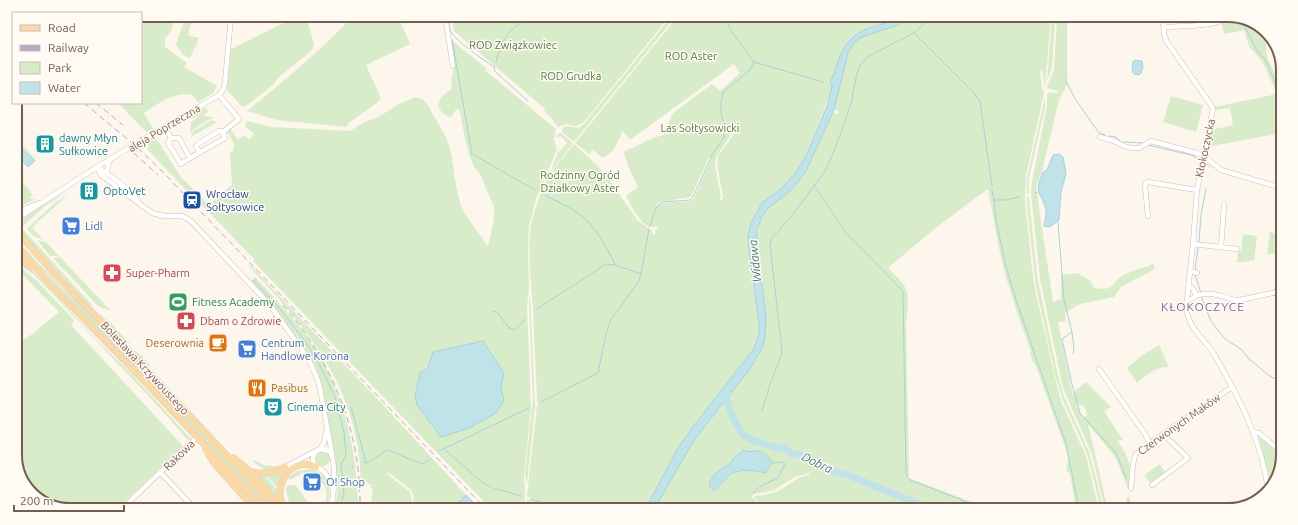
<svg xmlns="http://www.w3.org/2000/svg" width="1298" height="525" viewBox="0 0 1298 525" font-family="Ubuntu,sans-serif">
	<rect width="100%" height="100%" fill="#fdf6ec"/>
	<path fill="#d8ecc9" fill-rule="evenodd" d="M141,15H174L176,18L171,31L165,39V47L187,63L184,67L217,86L213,93L198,102L192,95C173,91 160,103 144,113L153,129L146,132L118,103H141Z
		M187,15H193L188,35L199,38L190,58L183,55L176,45L179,35Z
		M268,16H290L275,24L270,20Z
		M297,16H304L309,26L314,44L311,51L278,78L273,85L246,106L242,107L227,90L231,49Z
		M353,16H398L410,44L366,65L381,98L378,102L350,122L346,127L277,120L247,111C283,81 321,51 353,16Z
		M451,16L669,17L584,122L576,126L565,124L559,127C555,125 556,123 552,119C548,114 545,115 544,108L454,31Z
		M671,17H675L574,142L562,132V129L565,126L579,128L584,124Z
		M677,17L898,18L887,23L875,25L853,35C840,48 839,67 830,82L833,86L808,152L797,171L782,188L762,203L751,223L748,235L749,249L759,323V334L752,351L692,428L678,448L646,508H526L527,499L529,500L531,497H528L527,495L537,406L538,404L537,398L533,315L534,313L533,310C531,282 527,253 531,225C533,215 537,205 540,195L541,194C547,175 562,159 574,144L603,171L638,221L651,230L653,234H655V231L658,227L655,226L654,227C641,229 632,206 626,196L638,187L627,164L628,163L623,152L653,138L663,135L673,113L712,84L720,91L740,73L734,64L630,140L623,131L613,151L603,158L593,150L589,154L575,143ZM734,130L735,133L718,156L717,164L723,197L722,201L719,199L721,197L715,165L716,157ZM709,157H712L694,198L691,201L665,203L654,207L660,202L691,197Z
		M909,18H1051L1045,87L1042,70L1040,71L1042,87L1044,93L1026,176L1025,199L1032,269L1035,289L1057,386L1061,401L1086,456L1099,510L1076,509L1070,474L1066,470L1068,460L1067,452L1035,364L1032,361L1030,349L1018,315L1006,277L999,248L988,189L938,226L889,267L890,270C895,275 902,281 905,287C909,293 908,314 906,321L909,478L990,509H936L912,500L853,476L827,468L804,455L795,452L787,447L771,445L746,436L740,429L731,412L728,402L729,394L756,360L765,338V308L757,247V236L759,225L768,208L780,199L820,141L832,113L838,114L839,112L834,109C841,90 842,48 860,38C869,33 880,31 890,28C897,26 903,22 909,18Z
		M1052,18H1055L1052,67L1047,81Z
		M1057,18H1065V78L1067,85L1059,100L1042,171L1036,187L1053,302L1061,299V275L1078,273L1091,281L1094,288C1117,291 1109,284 1124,275C1133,270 1143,268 1153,264L1155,269L1121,287L1114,297L1080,304L1065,313L1066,321L1058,322L1073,395L1075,391L1086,382L1111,407L1104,411L1123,440L1117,441C1128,454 1135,473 1128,489L1116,458L1088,424L1108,510H1105L1092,454L1063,388L1040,279L1031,193L1032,181L1047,106V95L1049,92L1058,93V91L1049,89L1047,86L1054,70ZM1076,405H1081L1085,407L1087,415L1083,418Z
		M1221,19H1249L1265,32L1267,57L1283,90L1282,133L1207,147L1211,130L1233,125L1230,108L1215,110V107L1277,94L1262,61L1249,46L1244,30L1224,34Z
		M450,39L486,68V71L556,129L554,139L557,150L536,199L529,226L528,250L529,287L527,307L531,409L524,476L525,493L524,508L507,507L501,504L496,505L504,507H489L253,261L254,259L206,209L202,206L201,202H198L192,193L188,192L147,149L149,146L146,142L155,136L180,176L209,205L232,185L230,152L233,151L234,144L227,131L230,128L238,140L245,135L249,140L254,134L245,126L247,121L272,127L350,131L368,120L374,119L390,110L395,106L415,97C425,97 428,106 432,113C439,125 447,136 450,149C454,166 456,197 464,212C471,224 481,235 488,247L494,219V207L480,174C468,165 463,127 460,111L457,109L455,111L451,117C444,116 435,108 440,100C442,95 448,92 452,88L451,78L453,74L454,68ZM483,341L504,373L501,387L504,401L496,413L469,428L441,437L417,405L420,373Z
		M1171,96L1203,105L1196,132L1163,122Z
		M1045,97V107L1029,179V194H1027V178Z
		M206,107L208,112L202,115L214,118L208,120L190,132L191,122L201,115L192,119L191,118V115Z
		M212,120L217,122L191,137L192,132Z
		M561,133L573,143L550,173L558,152H559L567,143L561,136L556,138L558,134Z
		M19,143L23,145L36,160L35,161L22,146L15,151V146Z
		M17,175L33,195L30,197L32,200L35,198L36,199L15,209V177Z
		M67,192L45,206L23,226L19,221L42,205Z
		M68,195L39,221L37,219L56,202Z
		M1027,196L1029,197L1037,276L1057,371L1063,394L1089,452L1104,510H1101L1089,460L1083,444L1064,403L1056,378L1036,287L1027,206Z
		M36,220L38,222L32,228L44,240L33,236L27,229Z
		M18,224L93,306L99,310L88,303L21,233Z
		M1270,231L1281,238V254H1267Z
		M1243,234L1257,236L1254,260L1237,263L1238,251H1241Z
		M15,238L63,289L85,308L272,507H266L15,241Z
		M37,240L46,242L59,256H50Z
		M15,257L34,272L96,339L128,370L191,439L190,443L167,416L48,289L33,274L15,261Z
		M60,257L111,311L98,306L53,258Z
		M15,263L36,280L73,319L74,322L71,325L183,446L120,506H49L26,488L15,459V351L24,339L31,335L59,312L19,271L15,269Z
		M250,265L386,408L466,495L459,502L461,507H417L414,501L412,491L388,472L383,478L387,474L410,492L413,507H370L373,489L370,488L371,485L366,482H361C359,388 309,331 249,266Z
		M255,277C271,294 287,311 302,330C341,382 357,442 358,507H334L337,497L338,486L335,466L336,459L333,450L326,406L319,377L314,365L307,353L279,313L251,281Z
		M530,295L535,406L527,484L525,475L533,400L529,305Z
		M98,315L103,316V318L109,321L132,346L119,337Z
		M127,345L142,356L150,365L149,366L142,361Z
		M1159,345L1169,367C1156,366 1147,375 1137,383L1127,368L1141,356Z
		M726,398L730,413L740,433L747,438L776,449L786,450L791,454L801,457L824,468L849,477L903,499L933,509L761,508L754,496C763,495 773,494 782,489C791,483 798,477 809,475L810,473L795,477L772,491L753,494L751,501L757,508H655L694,440ZM753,450L763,452L771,460L764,473C753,469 737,469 727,478L716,473L731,463C734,452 745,455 753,450Z
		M1258,435L1279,453V476L1271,485Z
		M316 459a7 7 0 1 1 14 0a7 7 0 1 1-14 0Z
		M252,459L264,465L280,467L266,471L255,463Z
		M1160,464L1165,472L1150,483L1144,475Z
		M310,469C331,474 332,488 327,507H323C328,496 329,490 320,481L321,480C308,467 305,472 290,480L288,478L297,471Z
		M282,471V477L278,488L266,475Z
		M256,475H264L278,490V499Z
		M287,485H295C302,492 305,500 312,507H290L286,489Z
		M1128,495L1134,510H1123Z"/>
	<path fill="#bfe3e8" stroke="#a5d3da" d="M898,18H909L896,26L873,33L860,38L855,42L848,53L834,110L805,173L792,189L780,199L768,208L762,217L757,230V247L766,316L765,338L762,348L750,369L694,440L655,508H646L678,448L692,428L753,350L759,334V323L749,249L748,235L751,223L762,203L782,188L797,171L808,152L827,106L832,86L830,82C836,72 837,60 843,50C855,26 877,28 898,18Z
		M1135,60L1142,61L1143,67L1141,73L1139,75L1134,74L1132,71L1133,62Z
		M20,146L35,161L28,167L15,152Z
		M1059,154L1063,157L1066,174L1061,192L1059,220L1050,227L1044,226C1044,221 1047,216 1046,210C1041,190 1033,196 1043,172L1047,170L1053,155Z
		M483,341L504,373L501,387L504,401L496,413L469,428L441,437L417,405L415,396L420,373L428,368L433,352Z
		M743,450L749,452C758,448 769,454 772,463L765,473C755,470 742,469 733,473C729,475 718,487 714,491L709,486C713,472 720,470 731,463L732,460Z
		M466,495L478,507H461L459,502Z"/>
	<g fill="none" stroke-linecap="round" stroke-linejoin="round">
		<path stroke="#a5d3da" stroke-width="1" d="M448,16C449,21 449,28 451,32C454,39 488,64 495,67L494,70L499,75L528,101
			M1066,18V81L1075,99L1099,133L1105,135
			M1241,19L1257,51L1265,59L1283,100
			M917,31L929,18
			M915,32L914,33L971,90L980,101L992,186
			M452,40L472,154L535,190
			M496,62C503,35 512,21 541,17
			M754,62L823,82
			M1109,136L1116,137L1120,141
			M1124,142L1142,143
			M1148,145L1191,155L1200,160
			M1205,162L1210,167
			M814,185L846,233L903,291L906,474L910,480L985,509
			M992,190L994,200H1005L1019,197
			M1035,193L1038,192
			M545,195C555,201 568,206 578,213C595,225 606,246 615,264
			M994,200L996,220L1006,267L1017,303L1066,444L1079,509
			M1058,222L1064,300L1072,332L1062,339L1072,384L1080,413L1116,453L1126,478
			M650,226C653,217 654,206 663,202L690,200L693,197L712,155L724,137V123L721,114V103L723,92L749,71L754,62L730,29L726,17
			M1199,242L1201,215L1206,189
			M1195,270L1198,248
			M1195,275L1201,293
			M253,280L281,310L306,343L318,362L335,397L344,432L346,456L341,464L344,494L342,500
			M1201,296L1211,321L1224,338L1242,350L1249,359L1271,377L1280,380
			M537,309L606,264L615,265L641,274L649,229
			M493,311L497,312L509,328L515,330L525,319
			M1072,332L1074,348L1073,353
			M541,402L598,373L606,334L611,320L639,281L641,274
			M351,407L366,462
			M762,411L770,384L781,356L782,350L770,245L772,238L794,213L825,171L829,163C837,144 844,125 850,107C855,91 854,68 867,57L914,33
			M444,449L483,483L491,487
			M439,451L529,408
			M364,463L371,461L387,450L422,464L431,459
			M352,467H354
			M494,488L521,496
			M753,493L761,486L778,478L785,464L781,462L772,463
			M531,499L560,508
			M753,499L760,508
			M744,508L754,500"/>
		<path stroke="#bfe3e8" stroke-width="7" d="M726,392L730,412L743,435L752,440L777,448H786L791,453L804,456L828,470L848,475L908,500L934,509"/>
		<g stroke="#d1beb0" stroke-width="5.5">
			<path id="minor" d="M445,16L453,66
				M1163,19L1164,34L1167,42L1211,105L1213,109L1197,190L1193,244L1186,308C1190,332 1204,337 1215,356C1239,397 1262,442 1268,489
				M1164,27C1179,26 1207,27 1220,21V19
				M219,95L239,119L223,132
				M165,127L171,138H179L190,158L225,138L223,132L219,131L198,144L196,146L199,152
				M1100,137L1114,141L1126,147L1134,148H1139L1151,141L1197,153L1203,155L1221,170L1282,188
				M171,138L168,143L181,164L190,158
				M97,167L101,175L152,213L164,216H182L191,221L270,305L309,360L317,378L320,388L332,454
				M97,167C112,176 126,187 138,200
				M107,173L108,165L110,160
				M15,213L39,203
				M1148,216L1145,186L1146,183L1148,182L1197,190
				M15,220L100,165L219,95L223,90L225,83L231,16
				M1193,244L1237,249
				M1221,247L1224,205
				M1190,271L1197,273
				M1189,286L1193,289L1196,295
				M1277,292L1281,263
				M1277,292L1281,300
				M1187,300C1192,300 1194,297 1198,295C1202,294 1207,294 1211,294C1221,294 1229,301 1240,300L1277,292
				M1281,307V306
				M1099,369L1145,434L1150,444
				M1253,432L1259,433L1279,450
				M319,450L324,443L326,432
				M315,453C309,464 316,465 323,471C328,475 331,482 333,488
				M285,467L320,449L329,451C337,459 334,496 331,507
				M161,473L192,506
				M1152,485L1188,458L1163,434
				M1131,488C1132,479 1132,461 1136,454L1163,434L1232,387
				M125,506L197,437"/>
		</g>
		<g stroke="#dad1cd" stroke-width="7">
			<path id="major" d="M15,230L54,273L147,370L275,507
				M15,244L49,283L131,367L263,507
				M15,254L31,267
				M206,449L213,462L253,507
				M234,458L249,471L282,507
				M249,471C263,475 273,473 285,467
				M283,506C272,484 293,455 316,467"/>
		</g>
		<use href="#minor" stroke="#fff" stroke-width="4.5"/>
		<use href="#major" stroke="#fbd9a5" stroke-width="6"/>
		<path stroke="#b9a8c9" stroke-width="1" stroke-dasharray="6 4" stroke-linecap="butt" d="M84,103L132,143L158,167L484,507
			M96,103L123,125
			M134,153L158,175
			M283,305C332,361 361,431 360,507"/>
	</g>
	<defs>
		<g id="building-square" transform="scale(1)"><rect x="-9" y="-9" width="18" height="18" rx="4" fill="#0f9aa8" stroke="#fffaf3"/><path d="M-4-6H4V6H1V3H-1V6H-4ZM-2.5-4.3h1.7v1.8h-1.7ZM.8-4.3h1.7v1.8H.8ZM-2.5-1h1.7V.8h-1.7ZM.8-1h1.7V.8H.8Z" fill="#fff"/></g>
		<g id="station-square" transform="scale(1)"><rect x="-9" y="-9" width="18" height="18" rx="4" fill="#1a4fb4" stroke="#fffaf3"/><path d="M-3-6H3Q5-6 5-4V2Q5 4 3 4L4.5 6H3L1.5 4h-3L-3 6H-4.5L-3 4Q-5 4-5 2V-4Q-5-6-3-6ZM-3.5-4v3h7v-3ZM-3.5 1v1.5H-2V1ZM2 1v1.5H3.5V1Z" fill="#fff"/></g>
		<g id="supermarket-square" transform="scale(1)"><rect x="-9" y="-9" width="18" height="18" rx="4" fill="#3f7fe0" stroke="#fffaf3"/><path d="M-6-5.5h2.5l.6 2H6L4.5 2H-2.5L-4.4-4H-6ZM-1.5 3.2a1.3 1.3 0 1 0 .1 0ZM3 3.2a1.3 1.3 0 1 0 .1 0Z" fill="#fff"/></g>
		<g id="pharmacy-square" transform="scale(1)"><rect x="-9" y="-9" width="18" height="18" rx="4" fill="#e0444e" stroke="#fffaf3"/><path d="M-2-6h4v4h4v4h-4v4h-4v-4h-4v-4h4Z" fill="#fff"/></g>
		<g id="stadium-square" transform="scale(1)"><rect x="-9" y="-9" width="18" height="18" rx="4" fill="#2e9e5b" stroke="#fffaf3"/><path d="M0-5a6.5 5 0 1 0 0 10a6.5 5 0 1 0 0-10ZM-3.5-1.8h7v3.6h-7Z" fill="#fff"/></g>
		<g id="cafe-square" transform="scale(1)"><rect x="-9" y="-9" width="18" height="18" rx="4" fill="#e8710a" stroke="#fffaf3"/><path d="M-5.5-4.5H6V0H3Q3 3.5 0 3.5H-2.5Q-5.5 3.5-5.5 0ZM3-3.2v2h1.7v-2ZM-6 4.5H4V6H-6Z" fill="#fff"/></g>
		<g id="restaurant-square" transform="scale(1)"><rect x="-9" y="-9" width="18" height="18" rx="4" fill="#e8710a" stroke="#fffaf3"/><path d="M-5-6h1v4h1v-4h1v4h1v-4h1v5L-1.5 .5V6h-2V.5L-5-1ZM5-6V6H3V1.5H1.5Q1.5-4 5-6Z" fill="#fff"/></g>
		<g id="theatre-square" transform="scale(1)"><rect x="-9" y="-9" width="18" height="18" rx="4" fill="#0f9aa8" stroke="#fffaf3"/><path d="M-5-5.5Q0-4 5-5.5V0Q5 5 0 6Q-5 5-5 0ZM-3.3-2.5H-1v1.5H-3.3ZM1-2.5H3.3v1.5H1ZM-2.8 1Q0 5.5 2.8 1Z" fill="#fff"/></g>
	</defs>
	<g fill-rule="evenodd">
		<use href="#building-square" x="45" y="144"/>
		<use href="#building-square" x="89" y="191"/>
		<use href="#station-square" x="192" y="200"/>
		<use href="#supermarket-square" x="71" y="226"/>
		<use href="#pharmacy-square" x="112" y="273"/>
		<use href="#stadium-square" x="178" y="302"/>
		<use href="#pharmacy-square" x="186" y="321"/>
		<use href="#cafe-square" x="218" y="343"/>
		<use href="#supermarket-square" x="247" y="349"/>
		<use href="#restaurant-square" x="257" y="388"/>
		<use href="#theatre-square" x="273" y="407"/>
		<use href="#supermarket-square" x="312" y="482"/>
	</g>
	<g text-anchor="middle" stroke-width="3" stroke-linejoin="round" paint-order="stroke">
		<g font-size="11" fill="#537a41" stroke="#fffaf3">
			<text x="513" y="49">ROD Związkowiec</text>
			<text x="691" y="60">ROD Aster</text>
			<text x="571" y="80">ROD Grudka</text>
			<text x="700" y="132">Las Sołtysowicki</text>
			<text x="580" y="179">Rodzinny Ogród<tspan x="580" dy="13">Działkowy Aster</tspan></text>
		</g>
		<g font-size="11" fill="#7a5c4d" stroke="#fffaf3">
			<text transform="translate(164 128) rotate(-31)" y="4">aleja Poprzeczna</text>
			<text transform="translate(1205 148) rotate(-78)" y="4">Kłokoczycka</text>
			<text transform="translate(145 368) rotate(47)" y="4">Bolesława Krzywoustego</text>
			<text transform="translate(1179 424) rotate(-35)" y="4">Czerwonych Maków</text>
			<text transform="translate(179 455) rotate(-44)" y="4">Rakowa</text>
		</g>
		<g font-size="11" fill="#0d838f" stroke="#fffaf3" text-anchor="start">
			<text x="59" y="142">dawny Młyn<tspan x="59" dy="13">Sułkowice</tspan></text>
			<text x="103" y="195">OptoVet</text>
			<text x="287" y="411">Cinema City</text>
		</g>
		<g font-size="11" fill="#164399" stroke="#fffaf3" text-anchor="start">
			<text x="206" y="198">Wrocław<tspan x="206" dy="13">Sołtysowice</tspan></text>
		</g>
		<g font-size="11" fill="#366cbe" stroke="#fffaf3" text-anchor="start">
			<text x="85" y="230">Lidl</text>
			<text x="261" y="347">Centrum<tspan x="261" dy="13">Handlowe Korona</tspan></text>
			<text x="326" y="486">O! Shop</text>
		</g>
		<g font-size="11" fill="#be3a42" stroke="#fffaf3" text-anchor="start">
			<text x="126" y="277">Super-Pharm</text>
			<text x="200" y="325">Dbam o Zdrowie</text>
		</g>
		<g font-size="11" fill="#27864d" stroke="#fffaf3" text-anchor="start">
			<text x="192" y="306">Fitness Academy</text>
		</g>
		<g font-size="11" fill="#c56008" stroke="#fffaf3" text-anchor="end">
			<text x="204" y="347">Deserownia</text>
			<text x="271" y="392" text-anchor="start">Pasibus</text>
		</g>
		<g font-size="12" font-style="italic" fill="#437c86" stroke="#fffaf3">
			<text transform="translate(755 261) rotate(-96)" y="4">Widawa</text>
			<text transform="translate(817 463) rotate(26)" y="4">Dobra</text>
		</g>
		<g font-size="12" letter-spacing="1" fill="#846695" stroke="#fffaf3">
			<text x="1203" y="311">KŁOKOCZYCE</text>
		</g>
	</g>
	<path d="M0 0H1298V525H0ZM70 22H1228A48 48 0 0 1 1276 70V455A48 48 0 0 1 1228 503H70A48 48 0 0 1 22 455V70A48 48 0 0 1 70 22Z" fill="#fffaf3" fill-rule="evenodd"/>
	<path fill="none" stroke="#7a5c4d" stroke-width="2" d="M70 22H1228A48 48 0 0 1 1276 70V455A48 48 0 0 1 1228 503H70A48 48 0 0 1 22 455V70A48 48 0 0 1 70 22Z"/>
	<rect x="12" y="12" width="130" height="92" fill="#fffaf3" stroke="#cabbb1"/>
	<rect x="20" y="25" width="20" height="6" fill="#fbd9a5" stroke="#cabbb1"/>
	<text x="48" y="32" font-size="12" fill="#7a5c4d">Road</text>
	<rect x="20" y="45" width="20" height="6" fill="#b9a8c9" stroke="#cabbb1"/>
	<text x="48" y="52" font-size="12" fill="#7a5c4d">Railway</text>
	<rect x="20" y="62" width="20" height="12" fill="#d8ecc9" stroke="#cabbb1"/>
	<text x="48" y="72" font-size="12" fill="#7a5c4d">Park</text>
	<rect x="20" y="82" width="20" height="12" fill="#bfe3e8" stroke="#cabbb1"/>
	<text x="48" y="92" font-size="12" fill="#7a5c4d">Water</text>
	<path d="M14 505v6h110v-6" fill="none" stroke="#7a5c4d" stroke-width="2"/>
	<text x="20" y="505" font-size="12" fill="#7a5c4d" stroke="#fffaf3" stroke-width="3" paint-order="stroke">200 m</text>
</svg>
